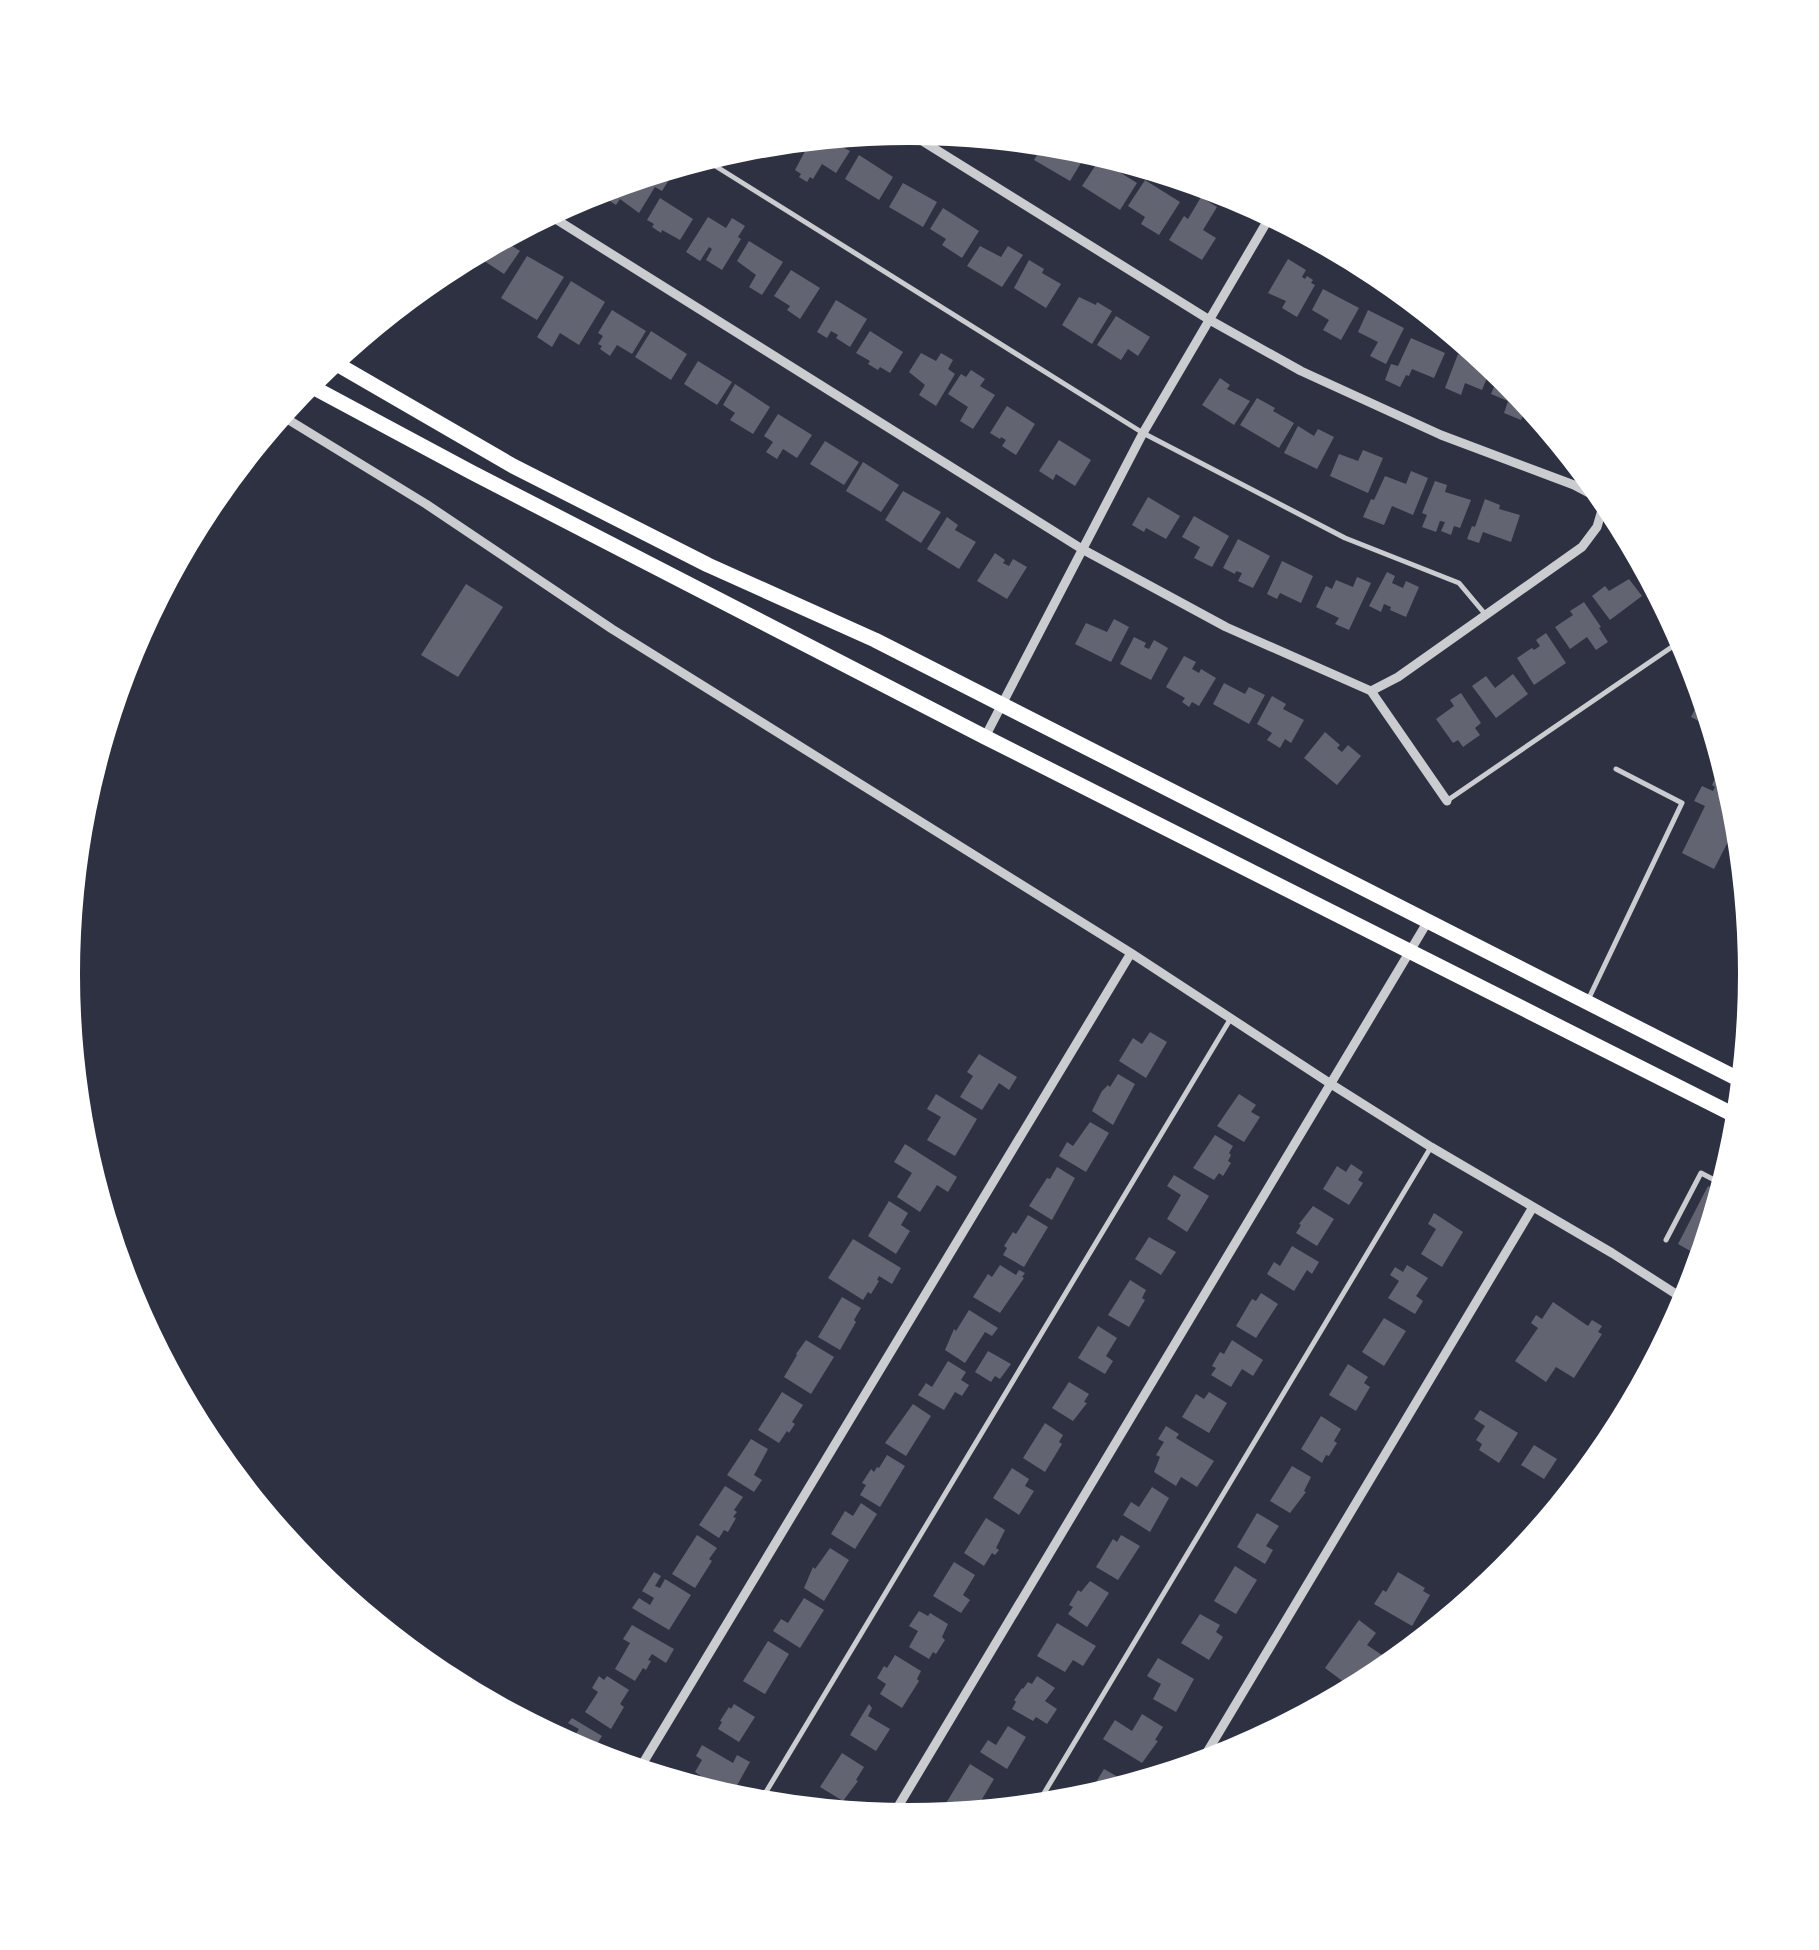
<svg xmlns="http://www.w3.org/2000/svg" width="1819" height="1950" viewBox="0 0 1819 1950" font-family="'Titillium Web',sans-serif">
	<rect width="100%" height="100%" fill="#2d3142"/>
	<path fill="#626471" d="M834,135L831,141L850,151L836,173L822,164L813,179L810,177L807,182L799,177L801,174L795,170L812,138Z
		M1004,137L1039,141H1040L1031,154Z
		M1045,141L1060,143L1084,158L1070,181L1034,160Z
		M859,155L893,177L879,200L845,179Z
		M1101,157L1114,165L1113,168L1137,183L1120,210L1082,186Z
		M679,164L662,191L655,187L639,213L620,199L616,205L605,198L615,184L640,178Z
		M1145,180L1180,202L1159,235L1141,224L1145,217L1128,206Z
		M903,183L937,202L923,227L889,207Z
		M1201,197L1217,207L1203,230L1216,238L1202,260L1169,240L1184,216L1188,219Z
		M660,198L693,219L680,240L662,230L661,233L652,227L654,224L647,220Z
		M943,208L979,231L962,258L942,245L946,239L930,229Z
		M708,217L726,228L732,218L745,226L738,237L741,239L722,270L706,260L712,249L709,247L700,261L686,252Z
		M500,238L520,251L504,274L472,253Z
		M749,241L783,262L762,295L749,287L756,275L737,261Z
		M980,246L1001,257L1008,246L1023,255L1002,287L967,266Z
		M527,256L564,277L537,320L501,298Z
		M1288,259L1306,270L1302,277L1305,279L1307,276L1313,280L1311,283L1315,285L1297,317L1282,308L1286,301L1268,293Z
		M1029,260L1044,269L1042,273L1061,284L1046,308L1014,288Z
		M791,270L820,288L800,319L787,310L790,306L774,296Z
		M571,281L605,302L579,345L560,333L552,347L537,337Z
		M1323,289L1359,308L1341,340L1323,330L1329,320L1312,310Z
		M1079,297L1096,305L1097,302L1112,311L1092,344L1062,325Z
		M836,300L867,319L850,347L836,338L838,335L831,331L827,338L817,332Z
		M612,310L646,331L632,354L617,345L610,356L600,349L602,346L598,344L603,336L598,333Z
		M1368,310L1404,328L1386,364L1370,356L1378,342L1358,332Z
		M1116,316L1150,337L1138,356L1128,349L1121,360L1097,345Z
		M651,331L687,354L671,380L635,357Z
		M870,331L903,352L890,373L880,367L878,370L868,364L870,361L856,353Z
		M1411,338L1445,353L1434,378L1412,369L1409,376L1406,375L1400,387L1385,380L1391,364L1398,366Z
		M921,353L936,361L941,353L953,360L948,369L955,374L936,406L919,395L925,385L909,372Z
		M1458,354L1491,368L1482,390L1465,383L1461,395L1445,388Z
		M698,361L732,382L717,405L684,384Z
		M971,370L985,379L980,386L995,395L973,429L960,421L968,407L948,394L961,374L966,377Z
		M1501,370L1529,401L1521,420L1504,413L1508,401L1491,394Z
		M1220,378L1230,385L1227,389L1250,401L1234,425L1202,405Z
		M735,384L770,407L753,434L730,420L735,413L723,405Z
		M1257,398L1275,408L1273,411L1294,423L1279,448L1240,425Z
		M1007,406L1035,424L1016,455L1002,446L1006,440L1001,437L1000,439L990,433Z
		M778,414L812,435L797,458L783,449L777,459L766,452L773,442L764,436Z
		M1298,426L1314,436L1318,429L1334,437L1317,469L1284,453Z
		M1059,440L1091,460L1075,486L1056,474L1053,480L1039,471Z
		M825,441L859,462L844,485L810,464Z
		M1363,450L1383,458L1368,493L1330,476L1339,454L1358,461Z
		M863,462L899,485L881,512L846,491Z
		M1411,471L1428,478L1413,515L1392,506L1384,525L1363,517L1371,499L1374,500L1385,476L1406,484Z
		M1435,481L1447,485L1445,492L1471,500L1460,528L1454,526L1451,535L1441,531L1445,522L1440,521L1436,532L1422,527L1427,515L1422,513Z
		M903,491L941,512L921,543L885,520Z
		M1148,497L1180,516L1166,539L1146,528L1144,532L1132,525Z
		M1485,499L1500,505L1499,509L1520,515L1511,542L1483,532L1479,543L1467,539L1472,526L1475,527Z
		M1194,516L1229,536L1212,567L1194,558L1200,547L1182,537Z
		M947,517L958,525L955,530L976,542L959,569L927,549Z
		M1238,539L1270,556L1253,588L1238,581L1242,573L1236,571L1235,574L1223,568Z
		M995,553L1005,560L1003,563L1009,566L1013,559L1027,567L1007,599L977,581Z
		M1643,559L1654,579L1637,566Z
		M1282,561L1313,576L1301,603L1280,593L1277,599L1267,594Z
		M1387,572L1395,576L1392,583L1403,588L1406,581L1419,587L1406,617L1390,610L1391,607L1384,604L1381,612L1369,606Z
		M1357,577L1371,583L1349,630L1335,624L1339,618L1316,607L1326,586L1332,589L1336,580L1353,587Z
		M1629,579L1642,596L1610,620L1592,596L1605,586L1609,591Z
		M466,584L503,607L458,677L421,655Z
		M1584,602L1601,627L1599,628L1608,642L1596,650L1587,637L1570,649L1555,627L1573,615L1570,611Z
		M1114,619L1129,627L1111,662L1075,644L1086,623L1107,632Z
		M1546,633L1566,663L1534,685L1517,658L1532,648L1534,650L1540,646L1536,640Z
		M1134,637L1146,643L1144,647L1149,649L1154,640L1168,648L1151,680L1120,664Z
		M1184,656L1196,662L1192,669L1199,673L1201,669L1216,678L1199,706L1192,702L1189,707L1182,702L1185,698L1166,687Z
		M1513,674L1528,694L1496,718L1472,686L1486,676L1495,688Z
		M1224,683L1245,694L1249,687L1265,695L1249,724L1213,704Z
		M1461,693L1481,723L1475,728L1480,735L1463,747L1458,740L1453,743L1436,719L1454,706L1450,700Z
		M1272,696L1286,704L1283,709L1304,720L1291,743L1285,739L1280,748L1267,740L1272,733L1257,724Z
		M1701,697L1707,700L1716,730L1691,717Z
		M1325,732L1340,745L1337,748L1342,752L1348,745L1361,756L1337,785L1304,758Z
		M1726,764L1740,810L1743,837L1733,832L1714,869L1682,853L1705,806L1694,801L1702,786L1713,791L1715,787L1712,785L1717,774L1721,775Z
		M1150,1032L1167,1042L1146,1078L1119,1061L1133,1038L1142,1044Z
		M979,1054L1017,1077L1009,1090L999,1083L982,1110L960,1097L973,1076L967,1072Z
		M1118,1074L1135,1084L1113,1125L1092,1111L1102,1091L1108,1085L1110,1087Z
		M936,1094L977,1119L955,1156L927,1140L941,1117L927,1109Z
		M1239,1094L1256,1105L1251,1112L1260,1117L1244,1142L1217,1126Z
		M1090,1122L1109,1133L1086,1172L1059,1156L1067,1142L1073,1146Z
		M1215,1135L1233,1146L1229,1153L1231,1155L1228,1161L1231,1163L1223,1176L1219,1173L1214,1180L1193,1168Z
		M905,1144L957,1177L948,1192L937,1185L920,1212L897,1197L912,1173L894,1162Z
		M1351,1164L1363,1172L1358,1180L1363,1183L1349,1205L1323,1189L1337,1166L1346,1172Z
		M1057,1167L1075,1178L1052,1220L1029,1206L1047,1178L1050,1179Z
		M1174,1175L1209,1196L1187,1232L1167,1219L1181,1195L1167,1186Z
		M1708,1186L1724,1194L1717,1218L1705,1241L1709,1243L1703,1261L1693,1256L1694,1253L1678,1244Z
		M889,1201L908,1213L901,1225L910,1231L896,1254L868,1236Z
		M1313,1206L1334,1219L1317,1246L1296,1233L1301,1225L1299,1224Z
		M1434,1213L1463,1232L1442,1267L1421,1254L1436,1229L1428,1224Z
		M1028,1215L1048,1227L1024,1267L1003,1255L1007,1248L1004,1246L1013,1232L1016,1234Z
		M1149,1237L1176,1252L1161,1275L1135,1259Z
		M853,1239L901,1268L892,1284L879,1276L877,1280L879,1281L871,1294L868,1292L863,1300L828,1278Z
		M1292,1246L1319,1262L1312,1274L1307,1270L1294,1291L1267,1274L1274,1262L1280,1266Z
		M1000,1265L1016,1275L1019,1270L1025,1273L1022,1277L1024,1278L1000,1313L973,1297L988,1274L992,1277Z
		M1407,1265L1428,1278L1416,1296L1423,1301L1415,1314L1388,1298L1399,1281L1390,1275L1395,1267L1403,1272Z
		M1130,1280L1146,1290L1142,1298L1145,1300L1129,1327L1108,1315Z
		M1261,1293L1278,1304L1256,1338L1236,1326L1252,1299L1256,1301Z
		M842,1297L861,1308L854,1320L856,1322L840,1350L818,1337Z
		M1553,1302L1588,1326L1592,1320L1602,1326L1598,1332L1602,1334L1574,1378L1556,1367L1546,1382L1515,1361L1538,1328L1531,1323L1536,1315L1542,1319Z
		M969,1310L998,1328L992,1336L985,1332L965,1363L945,1350L954,1329L956,1331Z
		M1384,1318L1406,1331L1384,1366L1362,1352Z
		M1098,1326L1117,1338L1106,1356L1113,1361L1105,1374L1078,1358Z
		M806,1340L834,1357L811,1394L784,1377L797,1355L796,1354Z
		M1232,1340L1263,1360L1253,1376L1242,1369L1231,1387L1211,1375L1216,1368L1212,1366L1220,1352L1224,1354Z
		M988,1351L1011,1364L1000,1379L995,1376L991,1382L975,1372Z
		M948,1361L966,1372L961,1380L969,1385L962,1396L955,1392L944,1410L918,1395L926,1383L932,1387Z
		M1348,1364L1368,1377L1364,1383L1370,1387L1356,1411L1329,1395Z
		M1069,1382L1089,1394L1084,1402L1087,1403L1073,1421L1052,1408Z
		M782,1392L803,1405L792,1422L795,1424L789,1433L787,1431L779,1443L758,1430Z
		M1209,1392L1227,1403L1209,1433L1182,1417L1196,1394L1204,1399Z
		M913,1404L931,1416L906,1456L885,1443Z
		M1480,1410L1518,1433L1499,1463L1479,1450L1482,1444L1476,1440L1485,1426L1474,1419Z
		M1321,1416L1341,1429L1334,1441L1337,1443L1329,1456L1326,1455L1322,1463L1301,1449Z
		M1045,1423L1063,1435L1059,1442L1062,1444L1045,1472L1023,1458Z
		M1166,1426L1179,1434L1176,1438L1214,1461L1197,1487L1181,1477L1176,1486L1154,1472L1160,1457L1156,1455L1164,1442L1158,1439Z
		M751,1439L768,1449L754,1475L762,1480L754,1492L727,1475Z
		M1534,1445L1557,1459L1544,1479L1521,1465Z
		M887,1455L905,1466L880,1507L860,1495L866,1485L862,1483L871,1469L874,1472L877,1467L879,1468Z
		M1292,1466L1311,1477L1304,1491L1306,1492L1290,1513L1270,1501Z
		M1012,1468L1029,1479L1025,1486L1034,1491L1019,1515L993,1498Z
		M725,1486L743,1497L734,1510L737,1512L733,1517L736,1518L728,1532L724,1530L719,1538L699,1525Z
		M1152,1487L1169,1498L1150,1532L1123,1515L1131,1502L1139,1507Z
		M861,1503L877,1514L855,1549L831,1534L845,1511L853,1516Z
		M1257,1513L1279,1526L1266,1546L1273,1550L1265,1564L1237,1547Z
		M986,1518L1005,1530L996,1548L999,1550L995,1555L992,1553L984,1566L964,1553Z
		M697,1535L717,1548L709,1559L712,1561L695,1588L672,1574Z
		M1121,1535L1140,1546L1118,1580L1096,1567L1113,1539L1117,1542Z
		M830,1548L849,1560L824,1601L804,1588L813,1567L815,1569Z
		M954,1562L975,1575L963,1595L970,1600L961,1613L933,1596Z
		M1235,1566L1257,1580L1236,1614L1214,1601Z
		M654,1572L661,1576L655,1586L660,1588L665,1579L691,1595L669,1630L632,1608L639,1598L650,1605L654,1598L642,1591Z
		M1398,1572L1425,1588L1423,1591L1430,1595L1412,1626L1374,1604L1383,1590L1386,1592Z
		M1090,1581L1109,1593L1087,1627L1068,1614L1073,1607L1069,1605L1078,1590L1081,1592Z
		M804,1598L824,1610L800,1648L773,1631L781,1619L788,1623Z
		M919,1611L928,1616L930,1613L948,1624L942,1637L945,1640L936,1654L933,1652L929,1659L909,1647L918,1631L909,1626Z
		M1200,1614L1220,1625L1216,1632L1223,1637L1209,1660L1181,1643Z
		M1359,1620L1376,1633L1367,1645L1382,1655L1376,1662L1388,1671L1380,1680L1357,1692L1325,1668Z
		M1057,1623L1096,1646L1083,1666L1073,1660L1065,1672L1037,1656Z
		M632,1625L674,1649L666,1663L652,1654L648,1660L651,1661L646,1670L643,1668L635,1681L615,1669L630,1643L623,1639Z
		M768,1641L789,1654L765,1694L743,1681Z
		M895,1655L921,1671L917,1679L919,1681L902,1708L880,1694L886,1684L877,1678L884,1666L887,1668Z
		M1158,1658L1194,1679L1176,1712L1153,1699L1161,1684L1147,1676Z
		M599,1676L604,1680L607,1676L629,1690L620,1704L624,1707L611,1729L585,1712L598,1692L592,1688Z
		M1037,1676L1055,1688L1045,1701L1057,1709L1047,1724L1036,1717L1033,1721L1012,1709L1016,1702L1014,1700L1022,1688L1023,1689L1028,1682L1032,1684Z
		M734,1704L755,1717L739,1742L718,1729L722,1722L720,1721L729,1707L731,1709Z
		M869,1704L872,1708L868,1716L890,1729L876,1751L850,1735Z
		M1142,1714L1163,1727L1155,1740L1158,1741L1142,1763L1103,1739L1115,1720L1132,1731Z
		M572,1718L602,1736L590,1755L598,1761L567,1748L579,1729L568,1723Z
		M1008,1726L1026,1737L1007,1769L980,1752L988,1740L996,1745Z
		M702,1745L733,1763L737,1755L750,1762L730,1798L701,1783L704,1778L695,1772L702,1760L696,1756Z
		M842,1753L864,1767L856,1780L858,1781L843,1801L820,1787Z
		M970,1764L994,1779L972,1816L958,1817L943,1808Z
		M1104,1769L1125,1781L1118,1792L1097,1799L1089,1794Z
		M812,1800L835,1815L805,1812Z"/>
	<g fill="none" stroke-linecap="round" stroke-linejoin="round">
		<path stroke="#caccd0" stroke-width="5" d="M701,157L1143,433L1345,538L1459,583L1485,614
			M1448,800L1685,638
			M1588,1000L1682,803L1616,769
			M1666,1240L1701,1173L1726,1186
			M757,1807L1231,1018
			M1034,1810L1431,1147"/>
		<path stroke="#caccd0" stroke-width="9" d="M903,129L1208,319L1301,371L1441,435L1574,485L1591,494L1602,510L1597,527L1582,547L1398,677L1371,691
			M546,213L1082,549L1226,627L1371,691L1447,801
			M279,414L426,504L612,629L1131,953L1331,1084L1431,1147L1612,1253L1690,1303
			M985,737L1143,433L1272,213
			M1197,1769L1533,1207
			M637,1773L1131,953
			M890,1820L1428,921"/>
		<path stroke="#fff" stroke-width="15" d="M330,360L513,466L708,565L875,640L1746,1083
			M305,383L471,472L985,737L1742,1119"/>
	</g>
	<path d="M0 0H1819V1950H0ZM80 974a829 829 0 1 1 1658 0a829 829 0 1 1-1658 0Z" fill="#fff" fill-rule="evenodd"/>
</svg>
